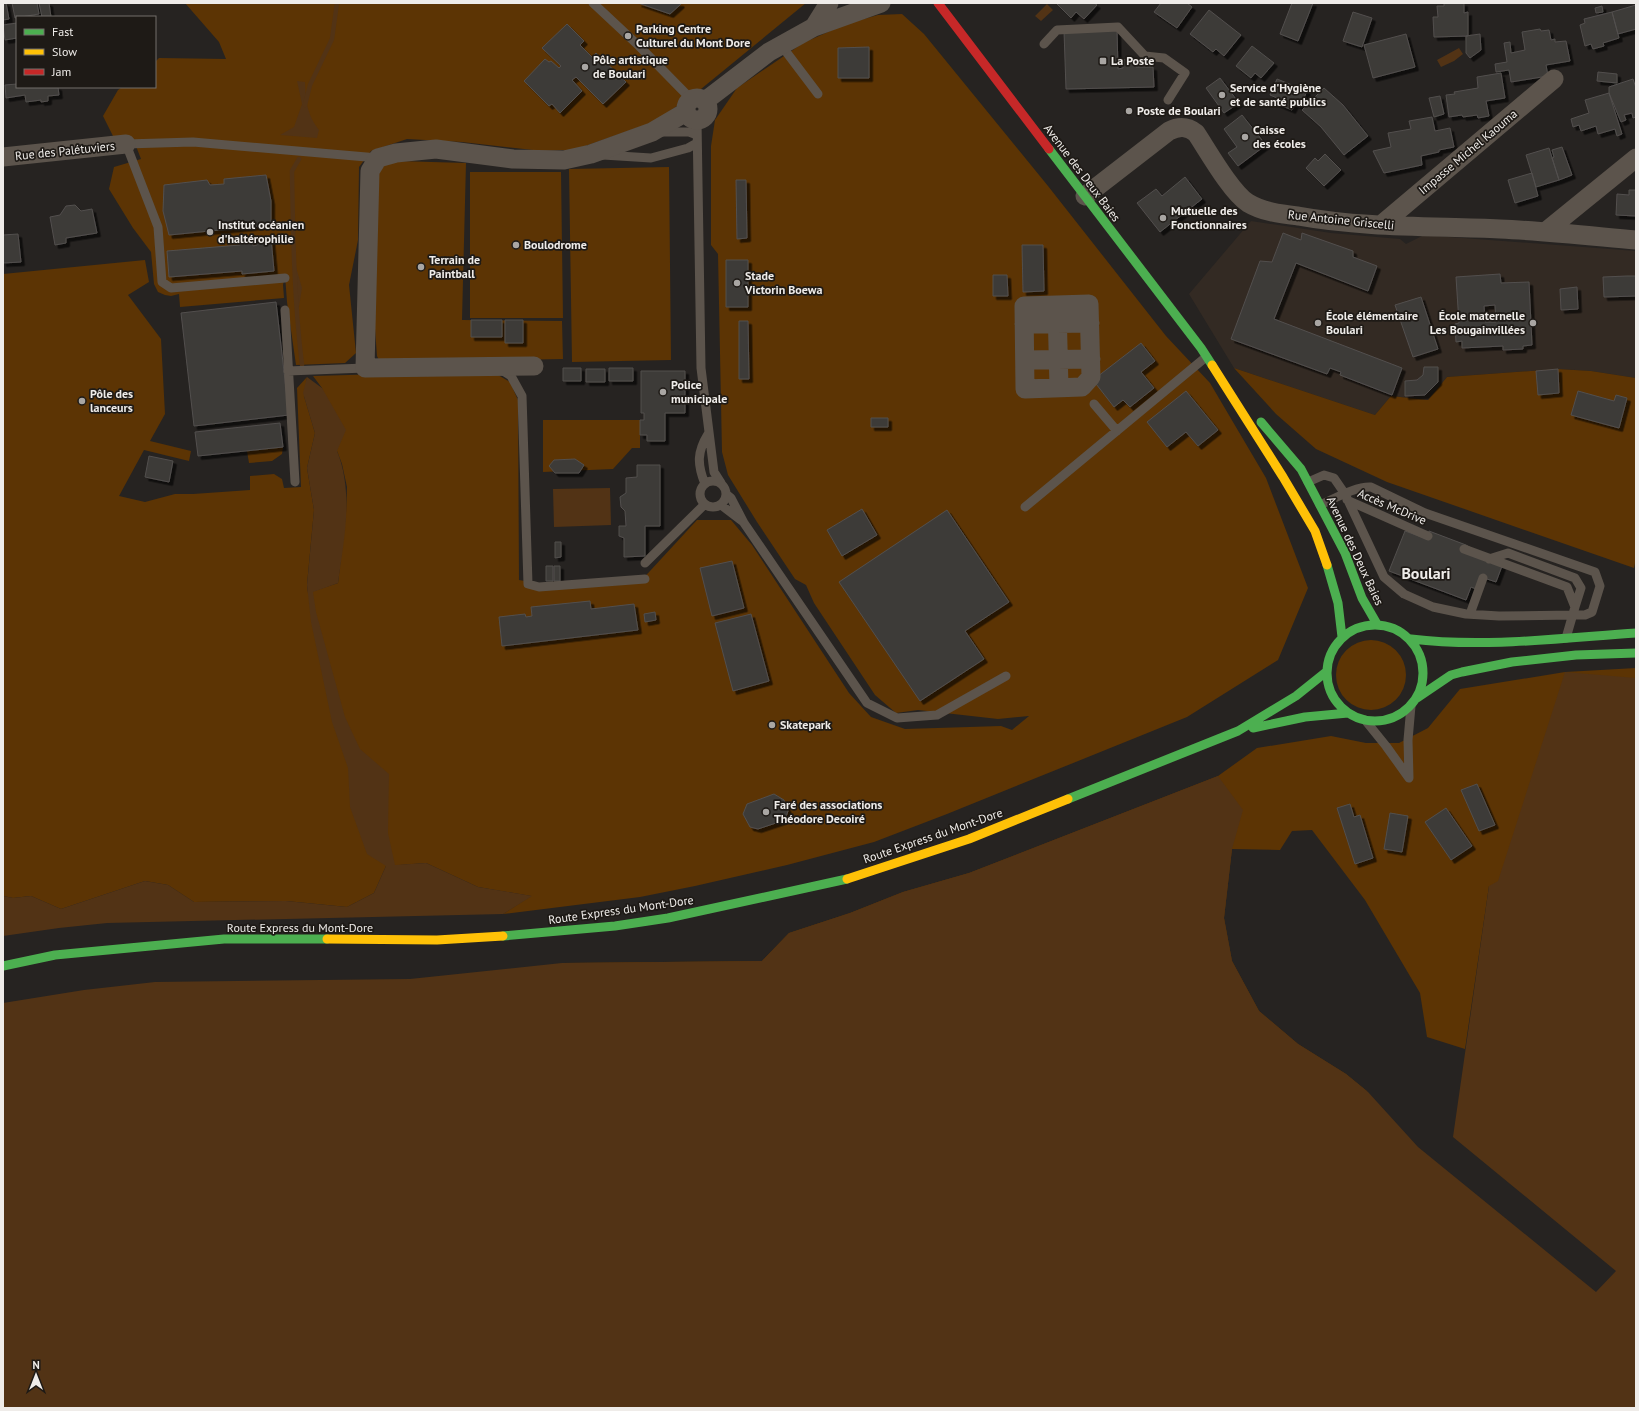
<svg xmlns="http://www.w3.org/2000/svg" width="1639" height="1411" viewBox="0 0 1639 1411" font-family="'PT Sans',sans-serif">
	<defs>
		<filter id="shadow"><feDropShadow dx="3.5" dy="3.5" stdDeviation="0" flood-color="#0009"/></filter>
	</defs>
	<rect width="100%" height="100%" fill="#262321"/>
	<path fill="#332a23" d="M1251,221L1331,233L1400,239L1406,244L1422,236H1436L1636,251V378L1591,371L1558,369L1447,377L1428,400L1391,396L1375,415L1234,368L1189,294Z"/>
	<path fill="#5c3404" d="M185,3H806L701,89L663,116L651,123L568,152L563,150L542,151L462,142L407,139L371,151L359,167L358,240L349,285L356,353L345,363L296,365L287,302L285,275L283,285L284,298L180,307L179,294L171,296L165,295L158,292L154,284L151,252L133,228L109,189L114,167L141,159L134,141L114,138L103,116L118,90L122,87H155V62L159,58L226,59L219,42Z
		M902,14L924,34L1048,186L1166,336L1210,383L1266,478L1308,588L1278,660L1187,717L947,814L874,842L787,865L695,886L640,897L503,914L531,896L478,887L426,863L386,866L374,893L347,907L286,901L194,902L168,885L145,881L61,909L31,896L13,898L3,896V274L145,260L149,282L128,295L161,339L165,414L150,441L191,451L189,461L144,450L119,496L145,502L175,494H193L250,490V476L274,474L282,479L284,488L301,487L297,388L307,377L304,396L315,433L307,468L314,510L307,585L308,593L338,583L346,514L347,487L342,464L337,451L322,388L313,376L491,371L510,382L518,400L519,580L537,583L638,584L697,520H731L752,545L849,693L871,717L905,729L1001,726L1012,730L1029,716L998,719L918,710L896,713L875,695L814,603L806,585L795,579L757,522L728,475L722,452L718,254L711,245V146L715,120L737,88L803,43L846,24L878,15Z
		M398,161L466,163L462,320L562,321L563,359L380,362L377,356L375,329V179L382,165Z
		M669,167L671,360L572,362L569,169Z
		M470,172H561L563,318H470Z
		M1234,368L1375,415L1391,396L1428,400L1447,377L1558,369L1591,371L1636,378V559L1634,568L1387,482L1316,449L1276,414Z
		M543,420H640V448H632L613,469L543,472Z
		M283,447L282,454L272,461L249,463L247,451Z
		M1336 675a35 35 0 1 1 70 0a35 35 0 1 1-70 0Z
		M1636,668V915L1489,886L1465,1049L1427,1037L1420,993L1365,900L1312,830L1292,831L1280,850L1232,849L1224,918L1232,961L1259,1011L1298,1044L1346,1074L1368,1092L562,963L762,961L789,933L850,913L903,892L969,873L1218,776L1257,748L1331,736L1366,743H1399L1428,728L1460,689L1565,672Z"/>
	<path fill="#523315" d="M1047,4L1053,10L1041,21L1035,16Z
		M1459,48L1463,54L1454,61L1441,67L1437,60Z
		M297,81L305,82C306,103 307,114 319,130L317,138L280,135L294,127L302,104Z
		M294,260L302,288L297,319Z
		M307,377L322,388L346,430L337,451C354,493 344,539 338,583L313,592L316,612L345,717L360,749L389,774L388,833L395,865L426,863L478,887L532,896L503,914L107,923L59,928L3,936V896L13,898L31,896L61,909L145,881L168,885L194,902L286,901L347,907L374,893L386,866L367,854L350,807L348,768L332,722L311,622L307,585L314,510L307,468L315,433L303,393Z
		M610,488L611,525L554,527L553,489Z
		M1565,672L1636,678V1408H3V1003L84,990L155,982L410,979L562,963L762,961L789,933L850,913L903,892L969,873L1218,776L1243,810L1232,849L1224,918L1232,961L1259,1011L1298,1044L1346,1074L1368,1092L1418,1147L1596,1292L1616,1271L1453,1137L1489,886L1498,881Z"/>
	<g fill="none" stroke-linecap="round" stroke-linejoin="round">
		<path stroke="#523315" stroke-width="4.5" d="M305,105L310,85L332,39L337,3
			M299,159L292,171C293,236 294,300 302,365"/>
	</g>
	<path fill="#3d3a39" stroke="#524f4d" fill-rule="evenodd" filter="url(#shadow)" d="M3,3H6L9,19L3,20Z
		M12,3H37L39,14L15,18Z
		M39,3H49L51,17H42Z
		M638,3H680L681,4L670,14Z
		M1056,3H1094L1097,5L1084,19L1076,12L1071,18Z
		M1161,3H1187L1192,7L1177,28L1154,12Z
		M1292,3H1313L1298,41L1280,34Z
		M1444,3H1464V13L1468,12V36L1434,37L1433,17H1438L1437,6H1444Z
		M1636,5V29L1618,34L1612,12Z
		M1602,6L1603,12L1596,13L1595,8Z
		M1209,10L1241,35L1224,56L1216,49L1213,52L1190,34Z
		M1353,12L1372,18L1362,47L1343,41Z
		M1612,12L1619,38L1603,43L1604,46L1593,49L1591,44L1585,46L1580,25L1585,23L1584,19Z
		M17,23V38L5,40L3,25Z
		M567,24L584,41L580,45L592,57L596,53L626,82L603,104L576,77L572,80L582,91L560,113L552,104L549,106L524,81L545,59L549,62L551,61L559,68L561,66L542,48Z
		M1540,29L1541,31L1549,30L1551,40L1555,39V42L1566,41L1570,61L1546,65L1548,76L1511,82L1509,70L1496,72L1495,64L1507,62L1504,43L1510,42L1511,53L1525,50L1522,32Z
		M1117,30L1118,69L1123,68V60L1136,59V67H1153L1154,87L1066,89L1064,31Z
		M1406,34L1415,67L1373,78L1364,45Z
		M1480,34L1481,50L1470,58L1466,53V36Z
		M1252,46L1274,63L1261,78L1255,73L1251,78L1236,66Z
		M869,47V78H838V48Z
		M1598,72L1617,74V83L1597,81Z
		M1501,73L1505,98L1486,101L1489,116L1478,118L1477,115L1463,117L1462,115L1449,117L1446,95L1455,94L1454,92L1478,88L1477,77Z
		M1220,78L1239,103L1224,113L1206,88Z
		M1277,79L1307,91L1300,107L1295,104L1292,110L1275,103L1277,98L1270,95Z
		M1633,79L1636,88V117L1633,118L1632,113L1624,115L1626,120L1621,122L1609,93V87Z
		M17,84V87H58L59,95L48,96V101L41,102V100L26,102L25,95L6,98L5,85Z
		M1324,88L1343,105L1368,136L1344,155L1321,127L1302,110Z
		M1609,93L1622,134L1617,136L1615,129L1598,134L1596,126L1581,131L1579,125L1573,127L1571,119L1589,113L1585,100Z
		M1440,96L1444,114L1434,117L1429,98Z
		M1242,115L1266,145L1238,166L1228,153L1237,147L1224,129Z
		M1432,117L1435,131L1450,128L1454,147L1439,150V152L1421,156L1422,165L1384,173L1373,151L1391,147L1388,133L1411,129L1409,121Z
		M1562,147L1572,175L1559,180L1552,158L1554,157L1552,150Z
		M1549,148L1559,180L1536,187L1526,155Z
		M1325,154L1341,170L1324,186L1306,168L1315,158L1318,161Z
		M1532,173L1538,196L1515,203L1508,180Z
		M266,175L271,201V225L169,235L163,211L164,185L207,180L210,185L224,184V179Z
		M1185,177L1202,199L1160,232L1137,203L1156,189L1162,196Z
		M736,180H746L747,238L737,239Z
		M1629,190H1636V216L1616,215L1617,194L1629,195Z
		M75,205L81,211L92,209L97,233L66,238V243L55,245L50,217L60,215L66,206Z
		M1283,233L1301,240L1302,233L1353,251V257L1377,266L1368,291L1296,263L1274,319L1402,368L1392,395L1340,375L1341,372L1330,368L1327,374L1231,339L1260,261L1272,262Z
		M18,234L21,262L3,263V235Z
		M271,238L274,271L242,274V271L169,277L167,251L240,245L239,241L252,240L253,246L257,245L256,239Z
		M1022,245H1043L1044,291L1023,292Z
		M726,260H748V307H726Z
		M1500,274L1501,283L1529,282L1532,345L1523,346V349L1503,350V346L1462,348V341L1456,342L1455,324L1459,323L1456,277ZM1495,305L1496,322H1485L1484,306Z
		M993,275H1007L1008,296H993Z
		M1627,276H1636V296L1604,297L1603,277Z
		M1577,287L1578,309L1561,310L1560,289Z
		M1421,297L1438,349L1413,357L1395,305Z
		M276,302L289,415L194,426L181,313Z
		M471,320H502V337H471Z
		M505,320H523V343H505Z
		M739,321H748L749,379H739Z
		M1141,343L1155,361L1141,372L1154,388L1130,407L1123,400L1114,407L1093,380Z
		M1424,367H1438V382L1425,395L1405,396V381L1417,380L1423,375Z
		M563,368H581V381H563Z
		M609,368H633V381H609Z
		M586,369H605V382H586Z
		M1558,369L1559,393L1538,395L1536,371Z
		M641,371H685V413H665V441H647V435H640V420H644V413H641Z
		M1186,391L1218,430L1198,446L1186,432L1167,447L1147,422Z
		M1578,391L1614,401L1616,395L1627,398L1619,428L1571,415Z
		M871,418H888V427H871Z
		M280,423L283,447L198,456L195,432Z
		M149,456L173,461L169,482L145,477Z
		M575,459L584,465L579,473H555L549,466L554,460Z
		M637,465H660V526H645V556L624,557V538L619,536V526H626L625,511L621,507L620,497L626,493V478L637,477Z
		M862,509L877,535L842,556L827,530Z
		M947,510L1009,602L965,631L984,659L920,701L839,582Z
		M1405,531L1427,539L1429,531L1466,545L1502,566L1496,582L1481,577L1476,589L1471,587L1466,600L1389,571Z
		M555,542H561V557L555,558Z
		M732,561L744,608L712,616L700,568Z
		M546,566H553V581H546Z
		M554,566H560V581H554Z
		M590,601L591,609L634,604L638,630L502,646L499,617L525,614L526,617L532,616L531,607Z
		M655,612L656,620L645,622L644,614Z
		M751,614L769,681L733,691L715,623Z
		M1477,784L1495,825L1479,831L1461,790Z
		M774,794L784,800L788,811L785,820L758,829L750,827L743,814L747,804Z
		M1350,804L1354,817L1360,815L1373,858L1355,864L1337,808Z
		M1446,808L1472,846L1451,860L1425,822Z
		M1390,813L1408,816L1402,852L1384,849Z"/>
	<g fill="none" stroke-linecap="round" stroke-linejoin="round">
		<path stroke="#5c544c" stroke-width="9" d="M593,3L639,46L691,99
			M1044,44L1057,30L1118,27L1145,56L1164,58L1185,73L1168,100
			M781,45L818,94
			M697,121L701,368L714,472L721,483
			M659,132H689L697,135
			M603,155L651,158L688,148L697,143
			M285,278L171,288L162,282L158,227L126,144L193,142L378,158
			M285,310L295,482
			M500,369L511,376L522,396L528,584L539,587L645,579
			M288,371L365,368
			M1094,404L1117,431
			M700 494a13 13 0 1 1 26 0a13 13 0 1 1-26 0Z
			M1308,482L1324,475L1334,478L1345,494L1384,577L1404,594L1433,607L1466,614L1499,616L1573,615H1585L1592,612L1600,586L1595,572L1425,513L1371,487C1356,486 1334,499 1320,505
			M705,484C697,464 697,452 708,434
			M726,494L731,498L744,523L867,703L897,718L937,715L1006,676
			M1347,500L1428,536
			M721,505L742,521
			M1025,507L1206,357
			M1464,549L1567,587L1575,607L1566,638
			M1489,559L1508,553L1575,578L1581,588L1575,607
			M645,563L705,504
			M1470,614L1483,578
			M1365,720L1386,746L1409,778L1408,740L1411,706"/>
		<path stroke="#5c544c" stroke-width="19" d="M829,3L814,27L881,3
			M686 109a11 11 0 1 1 22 0a11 11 0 1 1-22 0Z
			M705,101L769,52L814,27
			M3,157L126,144
			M1085,196L1169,131C1179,126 1187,126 1196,133C1208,151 1231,192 1248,203C1263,212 1281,214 1298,216C1364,228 1433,226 1500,229C1546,231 1591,236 1636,240
			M1381,225L1554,79
			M1545,232L1636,158
			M1089,304L1091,377L1082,387L1025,389L1024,306Z
			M1057,305L1059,388
			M1024,324L1090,323
			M1025,360L1091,359
			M534,366L365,368L370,171L378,158L396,153L436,149L513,159L564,160L591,154L652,132L686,112"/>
		<path stroke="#4caf50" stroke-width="9" d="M1049,149L1201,348L1212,365
			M1261,422L1301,469L1345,553L1362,598L1377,624
			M1327,565L1338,603L1342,637
			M1327 673a48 48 0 1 1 96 0a48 48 0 1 1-96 0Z
			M1411,639C1484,648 1563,638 1636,633
			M1417,698L1451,675L1462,672L1512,662L1576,655L1636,653
			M1253,728L1305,717L1348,713
			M1068,799L1238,731L1296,696L1326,672
			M503,936L615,926L668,918L847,879
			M3,966L55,955L224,939H327"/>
		<path stroke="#ffc107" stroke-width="9" d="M1212,365L1283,477L1315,531L1327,565
			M847,879L969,839L1068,799
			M327,939L437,940L503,936"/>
		<path stroke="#c62828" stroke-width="9" d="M938,3L1049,149"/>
	</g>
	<g fill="#a9a6a3" stroke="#1e1a16" stroke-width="1.5">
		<circle cx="628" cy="36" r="4"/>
		<rect x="1099" y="57" width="8" height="8" rx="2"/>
		<circle cx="585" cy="67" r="4"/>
		<circle cx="1222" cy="95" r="4"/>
		<circle cx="1129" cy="111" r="4"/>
		<circle cx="1245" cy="137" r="4"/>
		<circle cx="1163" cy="218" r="4"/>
		<circle cx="210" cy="232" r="4"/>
		<circle cx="516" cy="245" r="4"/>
		<circle cx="421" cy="267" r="4"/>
		<circle cx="737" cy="283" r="4"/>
		<circle cx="1318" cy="323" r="4"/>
		<circle cx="1533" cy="323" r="4"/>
		<circle cx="663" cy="392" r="4"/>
		<circle cx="82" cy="401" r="4"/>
		<circle cx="772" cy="725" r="4"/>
		<circle cx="766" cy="812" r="4"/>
	</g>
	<g text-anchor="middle" stroke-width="3.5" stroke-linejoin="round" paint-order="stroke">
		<g font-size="12" font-weight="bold" fill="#efece9" stroke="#1e1a16" text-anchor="start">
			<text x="636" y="33">Parking Centre<tspan x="636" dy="14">Culturel du Mont Dore</tspan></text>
			<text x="593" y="64">Pôle artistique<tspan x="593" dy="14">de Boulari</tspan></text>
			<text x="1111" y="65">La Poste</text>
			<text x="1230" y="92">Service d'Hygiène<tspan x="1230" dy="14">et de santé publics</tspan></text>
			<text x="1137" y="115">Poste de Boulari</text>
			<text x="1253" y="134">Caisse<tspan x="1253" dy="14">des écoles</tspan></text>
			<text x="1171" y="215">Mutuelle des<tspan x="1171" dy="14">Fonctionnaires</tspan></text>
			<text x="218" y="229">Institut océanien<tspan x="218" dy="14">d'haltérophilie</tspan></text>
			<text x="524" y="249">Boulodrome</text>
			<text x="429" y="264">Terrain de<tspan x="429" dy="14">Paintball</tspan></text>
			<text x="745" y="280">Stade<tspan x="745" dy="14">Victorin Boewa</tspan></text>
			<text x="1326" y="320">École élémentaire<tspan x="1326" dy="14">Boulari</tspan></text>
			<text x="1525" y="320" text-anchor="end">École maternelle<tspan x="1525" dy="14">Les Bougainvillées</tspan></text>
			<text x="671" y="389">Police<tspan x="671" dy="14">municipale</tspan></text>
			<text x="90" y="398">Pôle des<tspan x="90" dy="14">lanceurs</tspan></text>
			<text x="780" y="729">Skatepark</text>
			<text x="774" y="809">Faré des associations<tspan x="774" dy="14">Théodore Decoiré</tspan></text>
		</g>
		<g font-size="12" fill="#efece9" stroke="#1e1a16">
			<text transform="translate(65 151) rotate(-6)" y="4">Rue des Palétuviers</text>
			<text transform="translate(1468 152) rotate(-40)" y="4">Impasse Michel Kaouma</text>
			<text transform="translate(1082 173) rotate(53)" y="4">Avenue des Deux Baies</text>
			<text transform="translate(1341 220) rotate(6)" y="4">Rue Antoine Griscelli</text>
			<text transform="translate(1392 507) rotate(23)" y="4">Accès McDrive</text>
			<text transform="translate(1355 551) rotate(65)" y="4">Avenue des Deux Baies</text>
			<text transform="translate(933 836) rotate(-19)" y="4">Route Express du Mont-Dore</text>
			<text transform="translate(621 910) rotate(-8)" y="4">Route Express du Mont-Dore</text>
			<text x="300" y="932">Route Express du Mont-Dore</text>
		</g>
		<g font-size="16" font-weight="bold" fill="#efece9" stroke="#1e1a16">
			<text x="1426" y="579">Boulari</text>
		</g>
	</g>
	<rect width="1639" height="1411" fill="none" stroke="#efece9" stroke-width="8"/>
	<rect x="16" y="16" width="140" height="72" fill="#1e1a16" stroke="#726e6a"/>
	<rect x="24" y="29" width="20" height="6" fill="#4caf50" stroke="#726e6a"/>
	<text x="52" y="36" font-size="12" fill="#efece9">Fast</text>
	<rect x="24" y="49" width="20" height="6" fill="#ffc107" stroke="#726e6a"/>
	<text x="52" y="56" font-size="12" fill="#efece9">Slow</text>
	<rect x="24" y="69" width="20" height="6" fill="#c62828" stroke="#726e6a"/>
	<text x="52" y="76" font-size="12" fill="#efece9">Jam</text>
	<g transform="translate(36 1375)" stroke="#1e1a16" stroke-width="3" paint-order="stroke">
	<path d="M0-3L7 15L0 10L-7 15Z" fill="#efece9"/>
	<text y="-6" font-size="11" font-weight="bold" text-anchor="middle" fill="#efece9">N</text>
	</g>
</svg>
